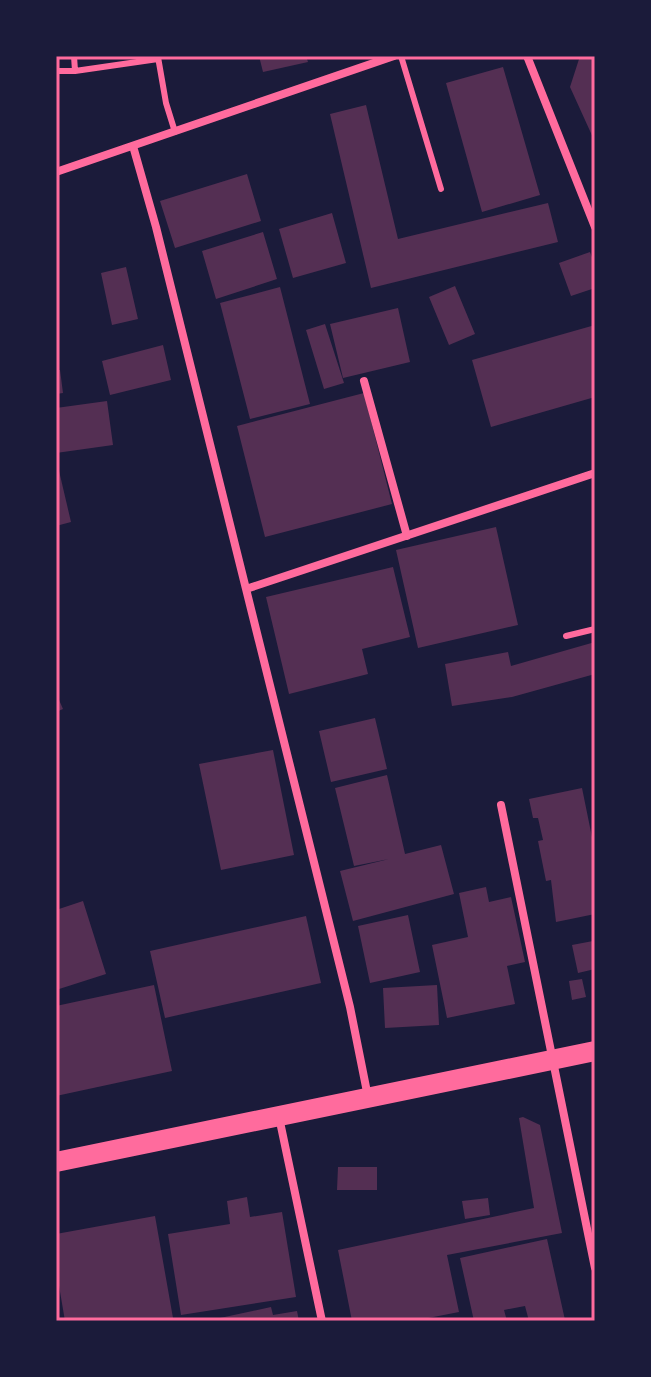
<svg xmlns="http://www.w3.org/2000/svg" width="651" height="1377" viewBox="0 0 651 1377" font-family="Roboto,sans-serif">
	<rect width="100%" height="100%" fill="#1b1b3a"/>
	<path fill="#542f53" d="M259,56H306L308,62L263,72Z
		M580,56H595V142L570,87Z
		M503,67L540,195L482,212L446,83Z
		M366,105L398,239L548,203L558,242L371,288L330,114Z
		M247,174L261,221L175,248L160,201Z
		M332,213L346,263L293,278L279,229Z
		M263,232L277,279L216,299L202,251Z
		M590,252L595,265V288L571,296L559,263Z
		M126,267L138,319L112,325L101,273Z
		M455,286L475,334L449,345L429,297Z
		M280,287L310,404L250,419L220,303Z
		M398,308L410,362L343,378L330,324Z
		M325,324L344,383L324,389L306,330Z
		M595,325V397L491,427L472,360Z
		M163,345L171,380L110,395L102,361Z
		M56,370H60L63,393L56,394Z
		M364,393L392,504L265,537L237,426Z
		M107,401L113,445L56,453V408Z
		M56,458L71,522L56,526Z
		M496,527L518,625L418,648L396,550Z
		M393,567L410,637L362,649L368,674L289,694L266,597Z
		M595,642V674L512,697L452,706L445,664L508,652L511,666Z
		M56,693L63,709L56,712Z
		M375,718L387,769L331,782L319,731Z
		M273,750L294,855L221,870L199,764Z
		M387,775L405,854L441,845L454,894L353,921L340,871L389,859L354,866L335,788Z
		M582,788L595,852V914L556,922L551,880L546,881L538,841L543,840L538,818H533L529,799Z
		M486,887L489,902L511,897L525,962L507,966L515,1004L447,1018L432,945L468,937L459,893Z
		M83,901L106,974L56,990V910Z
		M408,915L420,972L370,983L358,926Z
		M306,916L321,983L165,1018L150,951Z
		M593,941L595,969L578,973L572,945Z
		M582,979L586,997L572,1000L569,981Z
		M154,985L172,1071L56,1096V1006Z
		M437,985L439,1025L385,1028L383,988Z
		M523,1117L540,1125L562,1233L447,1255L459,1312L413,1321H352L338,1250L534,1208L519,1118Z
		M338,1167H377V1190H337Z
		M247,1197L250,1217L282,1212L296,1297L181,1315L168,1234L230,1224L227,1201Z
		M488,1198L490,1215L465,1219L462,1201Z
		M155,1216L173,1318L157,1321H65L56,1268V1234Z
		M547,1239L565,1320L529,1321L525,1306L504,1310L507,1321H474L460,1258Z
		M271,1307L273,1315L297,1311L299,1321H206Z"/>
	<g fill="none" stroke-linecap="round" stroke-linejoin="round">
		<path stroke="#ff6b9d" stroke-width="6" d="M74,56L75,71
			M401,56L441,189
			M158,57L166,103L175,132
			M56,71H75L158,59
			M566,636L595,629"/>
		<path stroke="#ff6b9d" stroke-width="8" d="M527,56L595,227
			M133,146L156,227L350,1007L368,1097
			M56,172L394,56
			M364,381L407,536
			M246,589L595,473
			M501,805L595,1268
			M279,1117L322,1321"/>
		<path stroke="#ff6b9d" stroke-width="20" d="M56,1162L595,1051"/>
	</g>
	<rect width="651" height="1377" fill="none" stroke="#1b1b3a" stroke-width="116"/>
	<rect x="58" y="58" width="535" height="1261" fill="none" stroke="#ff6b9d" stroke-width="3"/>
</svg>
